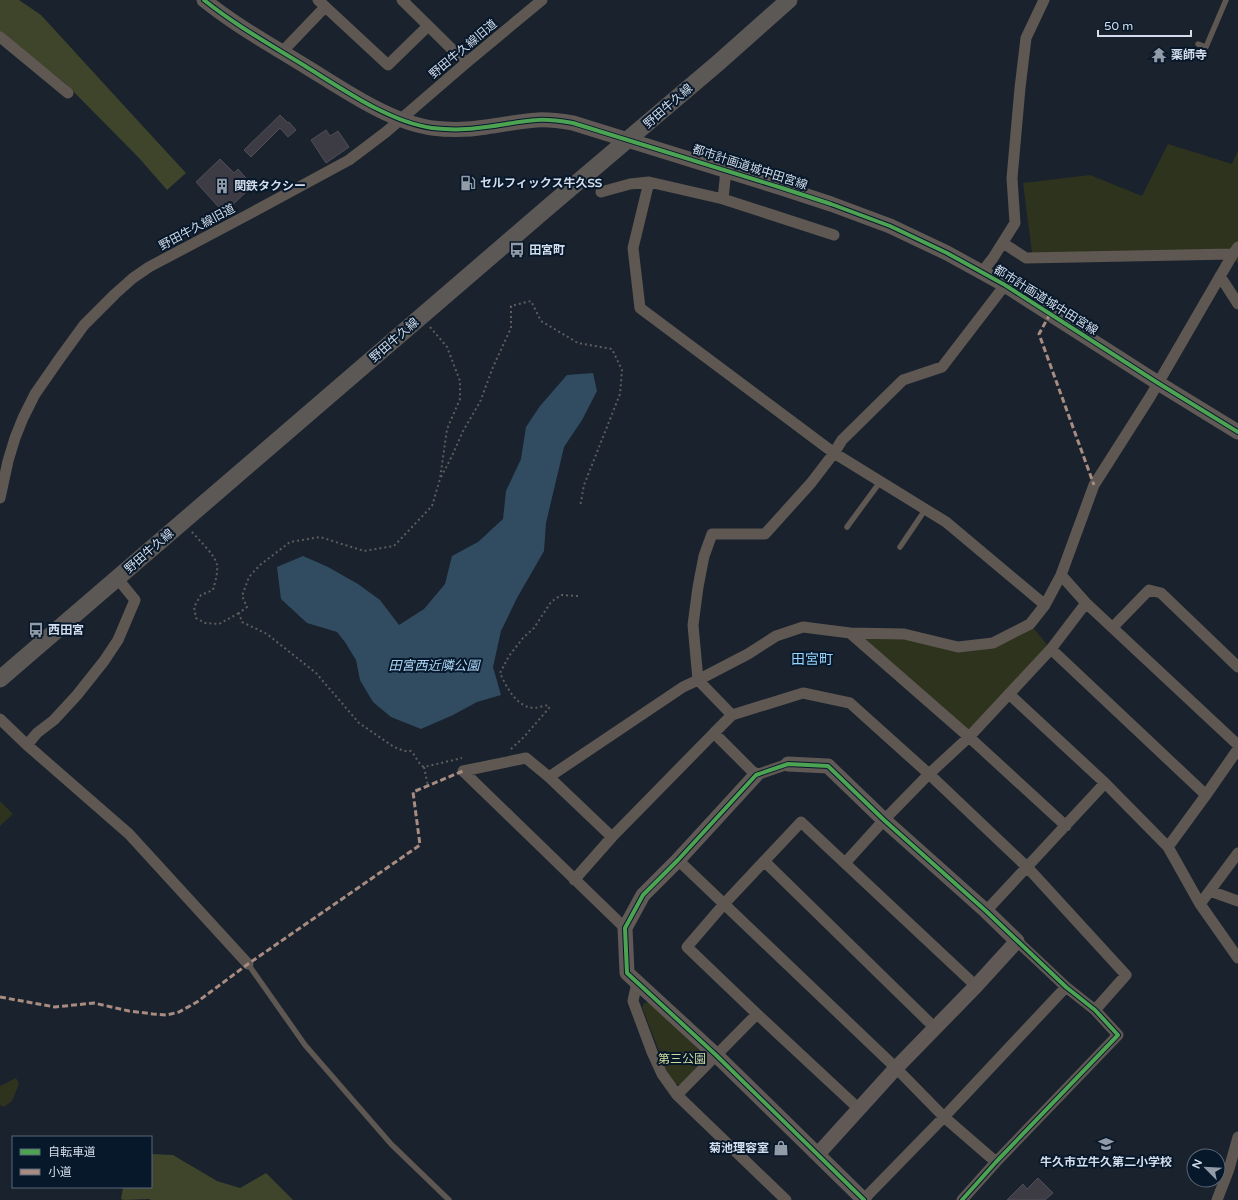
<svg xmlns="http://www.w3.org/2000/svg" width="1238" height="1200" viewBox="0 0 1238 1200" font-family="'Varela Round','Noto Sans JP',sans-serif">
	<rect width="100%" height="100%" fill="#19222d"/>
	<path fill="#2e331d" d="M1168,144L1232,164L1238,150V264L1232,254L1032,253L1023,183L1090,175L1142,196Z
		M1030,624L1051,649L969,737L850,633L904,634L958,647L993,643Z
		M0,801L13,814L0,826Z
		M649,1002L655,1006L703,1054L706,1062L682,1086L674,1083L670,1079L642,1007L644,1003Z
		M16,1078L19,1084L12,1101L4,1107L0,1105V1086Z"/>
	<path fill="#3e452a" d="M0,0H19L41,15L150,134L186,173L167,190L139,158L65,83L0,32Z
		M151,1154L173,1155L217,1181L240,1188L266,1173L293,1200H151L149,1199L124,1200L121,1199L123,1187H151Z"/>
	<path fill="#314c61" d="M593,373L597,391L582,420L564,447L546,523L544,551L517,598L501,631L493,667L501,695L477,702L453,715L421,729L391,717L373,702L360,680L356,660L345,642L337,632L307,623L281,599L277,567L303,556L328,567L358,584L380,600L399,625L424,609L445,584L452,556L478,542L503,519L506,491L521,459L526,427L540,406L567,375Z"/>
	<path fill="#3d3c44" stroke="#504e56" d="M280,115L288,123L289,122L296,130L288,137L280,128L251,157L244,150Z
		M326,130L330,136L338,131L349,147L326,163L311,140Z
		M220,159L234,173L238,169L251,184L247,188L249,189L224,213L196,182Z
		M1038,1178L1053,1193L1045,1200H1007L1023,1184L1027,1189Z"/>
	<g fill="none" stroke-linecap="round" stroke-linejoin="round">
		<path stroke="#5f5d5d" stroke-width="2" stroke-dasharray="2 3" stroke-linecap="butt" d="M430,327L447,347L460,381V399L447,429L440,479L432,506L394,546L364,551L320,537L290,542L260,565L249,577L242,596L247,607L239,613L242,622L267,634L316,673L359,723L394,747L404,751H411C416,756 418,764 424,767L462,758
			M441,477L452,456L463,431L480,402L493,367L511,328V306L531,301L541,321L578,343L612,349L622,370L620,394L584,485L580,507
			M192,532C198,539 216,556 217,565C218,574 215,582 213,590L201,595L194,607L196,618L205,623L219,624L239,613
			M511,749L524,737L549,708L548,705C544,706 539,707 535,708C517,708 507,688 500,673L509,656L523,638L534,628L551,602L561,595L578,596
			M424,767L428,786"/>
		<path stroke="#5e5752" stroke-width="5.5" d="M1198,44L1206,47L1226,0
			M847,527L880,482
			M900,547L925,510
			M248,964L305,1045L391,1144L449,1200"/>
		<path stroke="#5e5752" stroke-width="11" d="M318,0L388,65L428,26
			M402,0L466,63
			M0,37L68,93
			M282,52L325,7
			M649,182L633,248L640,308L834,453L946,522L1045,605
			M601,192L630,184L649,182L723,199L834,235
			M723,199L726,170
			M1003,243L1026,258L1233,254L1238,247
			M982,272L993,258L1015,223L1012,178L1020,88L1026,38L1044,0
			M1220,276L1238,304
			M0,498L8,461L15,438L23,418L35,394L60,358L84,325L115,294L133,278L149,267L253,212L349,160L386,132L466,63L542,0
			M1061,575L1086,603
			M1113,627L1149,590L1161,593L1238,667
			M850,633L969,737L1066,826
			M1051,649L1206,795
			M1009,694L1105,783
			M732,715L803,693L850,703L929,774L1028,868L1126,975L1095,1010
			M0,719L27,745L129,834L248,964
			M27,745L37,733L54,720L77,695L104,661L118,640L135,600L117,578
			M788,764L756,775L714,733L732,715L698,680L693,625L698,587L704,556L712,534H765L811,483L834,453L842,440L903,380L942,367L1005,285
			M463,771L625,928
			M463,771L526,758L549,777L612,837
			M549,777L683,687L698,680L748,654L776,636L803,627L850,633L904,634L958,647L993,643L1030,624L1045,605L1061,575L1094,485L1150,397L1233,254
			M1168,847L1206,795L1238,749
			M678,860L896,1068L944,1117L996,1162
			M764,861L935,1028
			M845,863L884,820L929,774L969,737L1051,649L1086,603L1238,745
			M574,880L612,837L714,733
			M1210,891L1238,901
			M1200,904L1238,853
			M986,911L1105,783L1168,847L1200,904L1238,958
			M637,982L633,1001L652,1052L662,1074L677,1095
			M757,1014L677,1095L786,1200
			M859,1109L757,1014L687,947L724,904L801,822L976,986
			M863,1200L944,1117L1066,987
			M962,1200L996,1162L1118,1035L1095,1010L1066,987L1017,941
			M1217,1200L1229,1169L1238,1137"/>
		<path stroke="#605956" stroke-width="15" d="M204,0C235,25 271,45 305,66C341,88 389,122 432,128C449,130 468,130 486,127C503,125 520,121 537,120C549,119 561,121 573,123L782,188L831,204L890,226L947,253L1005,285L1158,383L1238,432
			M788,764L828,766L884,820L986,911L1017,941L976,986L896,1068L818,1154
			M756,775L678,860L643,895L625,928L627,973L716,1055L864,1200"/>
		<path stroke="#5c5855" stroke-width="17" d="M0,679L546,209L718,63L789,0"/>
		<path stroke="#a88b81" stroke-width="3" stroke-dasharray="6 3" stroke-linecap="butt" d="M1050,314L1039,334L1094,485
			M0,997L55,1007L94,1003L129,1011L153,1014L167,1015L179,1012L197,1002L248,964L420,845L413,792L463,771"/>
		<g stroke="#08182b" stroke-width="6">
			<path id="cycleway" d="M204,0C235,25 271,45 305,66C341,88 389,122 432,128C449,130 468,130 486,127C503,125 520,121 537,120C549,119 561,121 573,123L782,188L831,204L890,226L947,253L1005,285L1158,383L1238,432
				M864,1200L716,1055L627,973L625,928L643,895L678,860L756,775L788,764L828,766L884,820L986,911L1066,987L1095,1010L1118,1035L996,1162L962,1200"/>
		</g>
		<use href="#cycleway" stroke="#4ca352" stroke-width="4"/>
	</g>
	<defs>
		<g id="temple-bare" transform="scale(1.2)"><path d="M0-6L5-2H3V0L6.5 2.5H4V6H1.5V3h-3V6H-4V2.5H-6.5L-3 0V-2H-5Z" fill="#929ca8" stroke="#08182b" stroke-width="2.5" paint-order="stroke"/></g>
		<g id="fuel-bare" transform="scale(1.2)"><path d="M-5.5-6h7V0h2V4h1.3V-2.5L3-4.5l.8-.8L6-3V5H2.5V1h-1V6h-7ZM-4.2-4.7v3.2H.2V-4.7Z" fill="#929ca8" stroke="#08182b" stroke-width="2.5" paint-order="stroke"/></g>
		<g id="building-bare" transform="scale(1.2)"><path d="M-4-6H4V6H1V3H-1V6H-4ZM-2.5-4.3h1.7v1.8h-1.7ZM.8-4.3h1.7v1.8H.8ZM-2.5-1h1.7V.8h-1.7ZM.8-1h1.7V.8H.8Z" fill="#929ca8" stroke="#08182b" stroke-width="2.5" paint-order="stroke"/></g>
		<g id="bus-bare" transform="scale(1.2)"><path d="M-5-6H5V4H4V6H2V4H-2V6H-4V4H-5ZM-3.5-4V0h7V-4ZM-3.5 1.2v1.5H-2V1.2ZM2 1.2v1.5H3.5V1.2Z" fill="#929ca8" stroke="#08182b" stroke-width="2.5" paint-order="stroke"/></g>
		<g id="school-bare" transform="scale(1.2)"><path d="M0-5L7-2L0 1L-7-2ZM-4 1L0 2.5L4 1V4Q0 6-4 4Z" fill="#929ca8" stroke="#08182b" stroke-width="2.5" paint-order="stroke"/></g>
		<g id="shop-bare" transform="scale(1.2)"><path d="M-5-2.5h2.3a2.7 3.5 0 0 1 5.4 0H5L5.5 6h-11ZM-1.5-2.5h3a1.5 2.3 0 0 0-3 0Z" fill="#929ca8" stroke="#08182b" stroke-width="2.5" paint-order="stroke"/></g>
	</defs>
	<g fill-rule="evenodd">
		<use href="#temple-bare" x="1159" y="55"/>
		<use href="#fuel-bare" x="468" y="183"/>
		<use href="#building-bare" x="222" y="186"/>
		<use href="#bus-bare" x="517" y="250"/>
		<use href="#bus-bare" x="36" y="630"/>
		<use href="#school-bare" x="1106" y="1144"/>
		<use href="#shop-bare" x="781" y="1148"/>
	</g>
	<g text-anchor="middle" stroke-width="4" stroke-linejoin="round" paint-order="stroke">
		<g font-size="12" fill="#d3ddeb" stroke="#08182b">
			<text transform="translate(463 49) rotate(-40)" y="4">野田牛久線旧道</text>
			<text transform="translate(668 106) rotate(-41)" y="4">野田牛久線</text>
			<text transform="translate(750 167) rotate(18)" y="4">都市計画道城中田宮線</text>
			<text transform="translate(197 227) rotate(-28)" y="4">野田牛久線旧道</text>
			<text transform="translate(1046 300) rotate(32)" y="4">都市計画道城中田宮線</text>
			<text transform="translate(394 340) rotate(-41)" y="4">野田牛久線</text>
			<text transform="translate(149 551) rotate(-41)" y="4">野田牛久線</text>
		</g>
		<g font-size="12" font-weight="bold" fill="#d3ddeb" stroke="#08182b" text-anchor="start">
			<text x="1171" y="59">薬師寺</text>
			<text x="480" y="187">セルフィックス牛久SS</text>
			<text x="234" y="190">関鉄タクシー</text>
			<text x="529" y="254">田宮町</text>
			<text x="48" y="634">西田宮</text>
			<text x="769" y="1152" text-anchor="end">菊池理容室</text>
			<text x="1106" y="1166" text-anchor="middle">牛久市立牛久第二小学校</text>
		</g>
		<g font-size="12" fill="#ced99d" stroke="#08182b">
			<text x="682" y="1063">第三公園</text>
		</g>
		<g font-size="13" font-style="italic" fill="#abd6f7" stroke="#08182b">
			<text x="434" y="670">田宮西近隣公園</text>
		</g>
		<g font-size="14" fill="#98d4f9" stroke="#08182b">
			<text x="812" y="664">田宮町</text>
		</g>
	</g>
	<rect x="12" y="1136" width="140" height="52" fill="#08182b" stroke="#596778"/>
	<rect x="20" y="1149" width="20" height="6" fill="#4ca352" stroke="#596778"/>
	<text x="48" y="1156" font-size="12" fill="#d3ddeb">自転車道</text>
	<rect x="20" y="1169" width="20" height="6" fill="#a88b81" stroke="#596778"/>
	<text x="48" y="1176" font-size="12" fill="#d3ddeb">小道</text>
	<g transform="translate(1206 1168) rotate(294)"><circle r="19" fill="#08182b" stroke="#596778"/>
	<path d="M0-3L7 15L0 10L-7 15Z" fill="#929ca8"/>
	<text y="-6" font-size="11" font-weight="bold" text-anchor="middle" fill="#d3ddeb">N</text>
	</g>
	<path d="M1098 30v6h93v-6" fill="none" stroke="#d3ddeb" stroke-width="2"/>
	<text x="1104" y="30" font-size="12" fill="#d3ddeb" stroke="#08182b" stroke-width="3" paint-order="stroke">50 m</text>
</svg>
